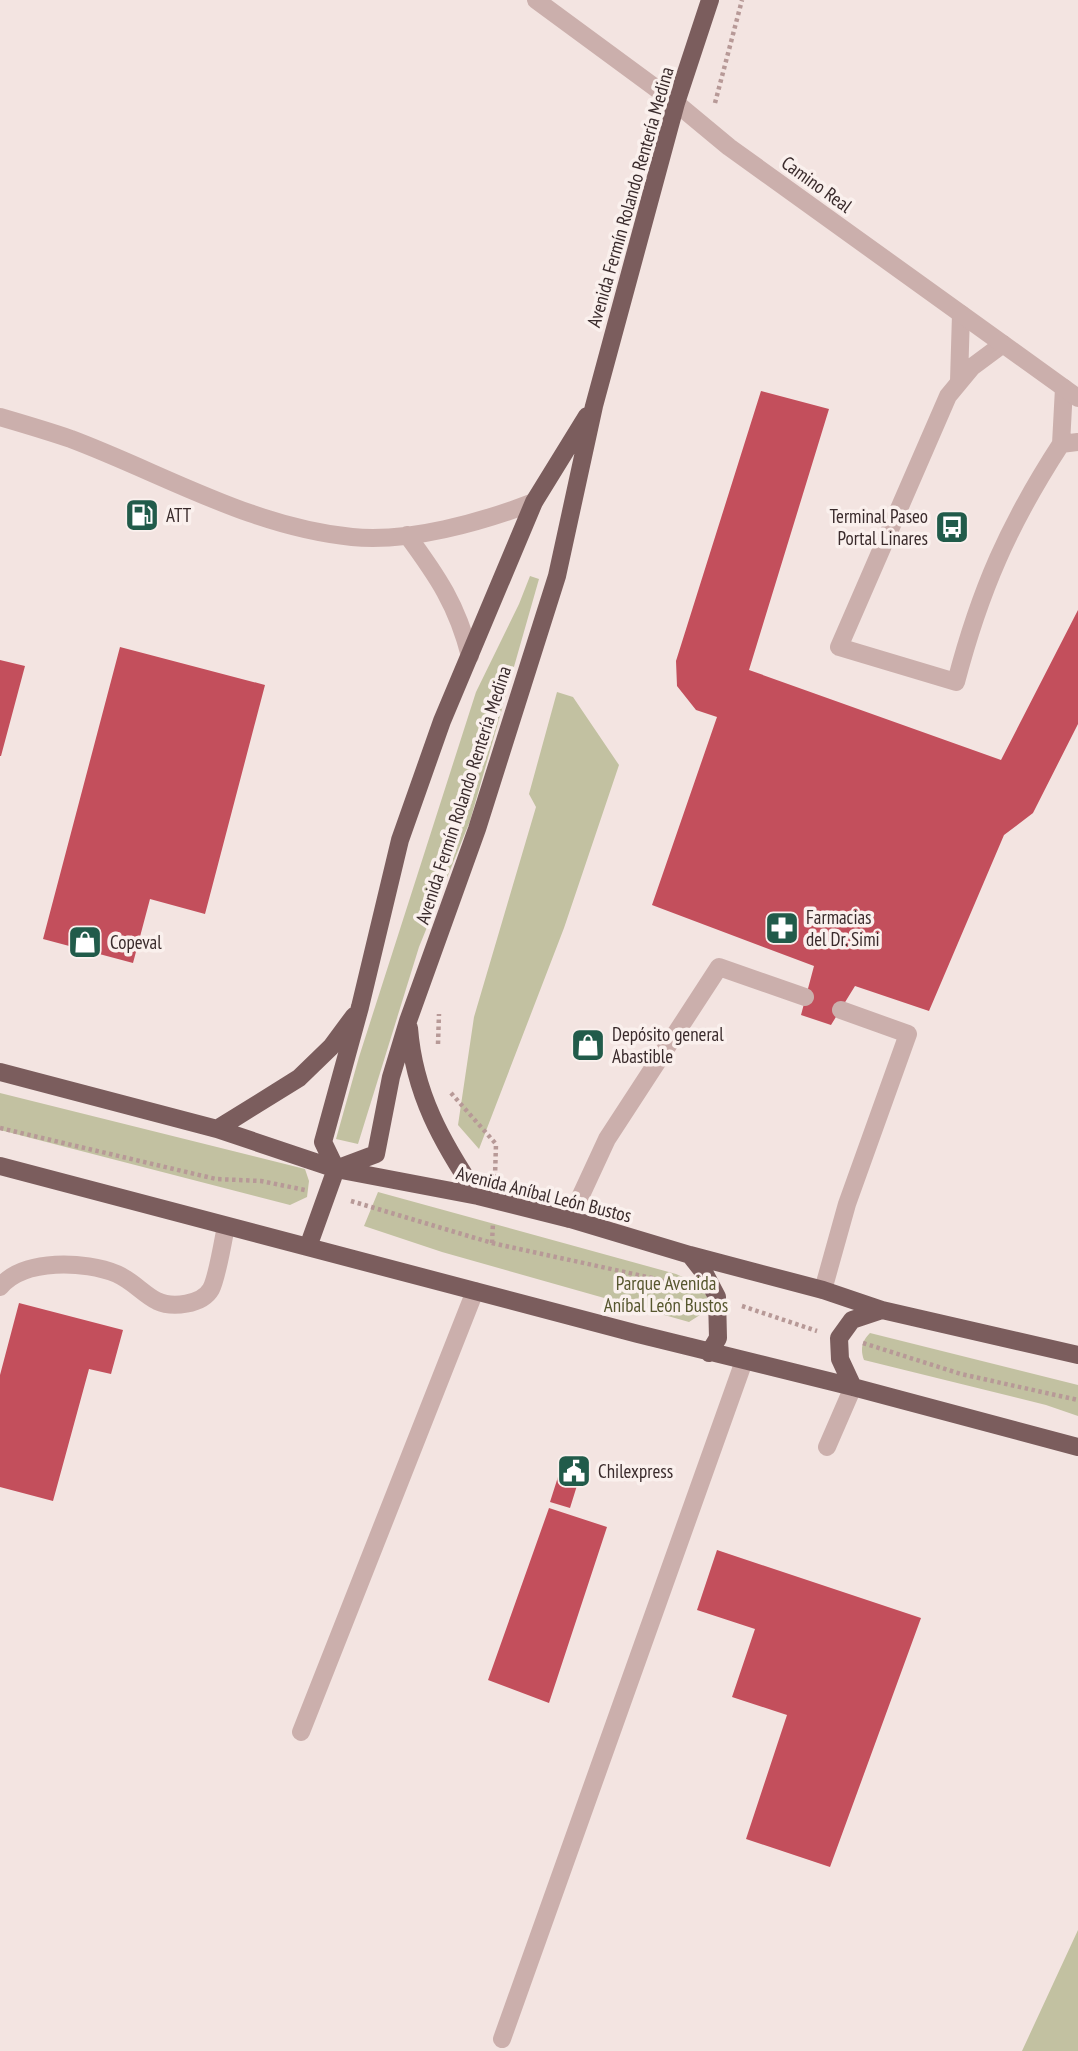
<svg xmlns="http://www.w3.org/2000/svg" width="1078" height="2051" viewBox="0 0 1078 2051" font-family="'PT Sans Narrow',sans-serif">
	<rect width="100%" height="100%" fill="#f3e4e1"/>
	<path fill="#c2c1a1" d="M530,576L539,579L470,821L419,947L358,1144L336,1139L359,1057L476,692L519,604Z
		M557,692L573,697L619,765L564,928L479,1149L458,1125L474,1017L536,807L529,794Z
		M0,1093L305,1169L309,1181L307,1197L290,1205L0,1130Z
		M378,1192L676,1274L702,1286L708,1300L703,1313L689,1322L442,1252L364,1226Z
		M870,1333L1078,1385V1416L1046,1405L864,1360C860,1349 862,1341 870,1333Z
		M1078,1930V2051H1022Z"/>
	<path fill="#c34f5c" d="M761,391L829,409L749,670L1001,760L1078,610V724L1033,813L1004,835L929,1011L855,986L831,1025L801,1015L814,966L652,905L717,717L696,710L677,686L676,661Z
		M120,647L265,685L205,914L150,899L133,963L43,939Z
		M0,660L25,666L1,756H0Z
		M19,1303L123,1330L111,1374L89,1369L53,1501L0,1487V1375Z
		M564,1458L584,1463L570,1508L550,1502Z
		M549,1508L607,1527L549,1703L488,1680Z
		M717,1550L921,1618L830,1867L746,1839L787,1715L732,1697L755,1629L697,1610Z"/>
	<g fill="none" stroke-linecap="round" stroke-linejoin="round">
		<path stroke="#b79997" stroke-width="4.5" stroke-dasharray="3.5 3.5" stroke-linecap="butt" d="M715,103L742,0
			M438,1044L439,1014
			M451,1093L496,1144L495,1176
			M0,1128L216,1179L261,1181L305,1190
			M351,1201L492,1243L652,1278L684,1287
			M492,1243L493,1223
			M742,1306L817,1331
			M863,1343L961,1374L1078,1400"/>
		<path stroke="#cbafac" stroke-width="18" d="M1003,344L972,367L948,396L839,647L956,682C980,590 1009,524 1061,444
			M959,381L961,314
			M1064,388L1061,444L1078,442
			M0,417C24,424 48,431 71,439C164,474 251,527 352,537C408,543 482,522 534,502
			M407,535C438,577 457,605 470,656
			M570,1219L607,1139L719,967L805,997
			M0,1287C24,1258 85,1261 117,1274C133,1281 143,1294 157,1301C172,1308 202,1305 211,1289C217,1278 223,1241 226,1226
			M823,1290L847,1204L908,1034L841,1010
			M827,1447L853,1387
			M301,1732L475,1291
			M502,2039L744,1361"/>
		<path stroke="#cbafac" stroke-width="18" d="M536,0L676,103L729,147L1078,398"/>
		<path stroke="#7b5d5d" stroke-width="18" d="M409,1028C414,1093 442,1143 478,1196
			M0,1072L217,1129L336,1169L478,1196L570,1219L690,1255L823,1290L882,1310L1078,1355
			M217,1129L299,1078L331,1047L354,1016
			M0,1166L638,1334L853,1387L1078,1447
			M336,1169L376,1154L391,1077L408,1021L477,829L557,576L594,406L676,103L710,0
			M308,1247L336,1169L323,1142L360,1007L400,840L442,721L534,502L587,416
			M690,1255L705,1274L717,1297L718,1338L709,1353
			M853,1387L840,1359L839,1338L852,1320L882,1310"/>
	</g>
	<defs>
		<g id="fuel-square" transform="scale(1.75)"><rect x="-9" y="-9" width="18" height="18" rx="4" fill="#215b4a" stroke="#faf0ed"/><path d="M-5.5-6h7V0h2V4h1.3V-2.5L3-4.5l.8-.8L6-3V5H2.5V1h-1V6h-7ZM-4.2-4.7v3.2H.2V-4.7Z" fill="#fff"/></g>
		<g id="bus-square" transform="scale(1.75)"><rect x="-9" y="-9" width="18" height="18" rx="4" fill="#215b4a" stroke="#faf0ed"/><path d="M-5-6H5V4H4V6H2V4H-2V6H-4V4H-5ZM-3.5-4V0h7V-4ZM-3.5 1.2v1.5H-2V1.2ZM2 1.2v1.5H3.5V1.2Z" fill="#fff"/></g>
		<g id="pharmacy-square" transform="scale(1.75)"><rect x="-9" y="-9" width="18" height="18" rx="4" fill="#215b4a" stroke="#faf0ed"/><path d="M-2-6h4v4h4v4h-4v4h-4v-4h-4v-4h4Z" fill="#fff"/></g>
		<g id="shop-square" transform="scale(1.75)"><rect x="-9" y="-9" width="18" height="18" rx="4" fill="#215b4a" stroke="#faf0ed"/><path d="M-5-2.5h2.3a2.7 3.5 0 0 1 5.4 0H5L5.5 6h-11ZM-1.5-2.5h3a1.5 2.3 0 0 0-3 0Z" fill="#fff"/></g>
		<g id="civic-square" transform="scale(1.75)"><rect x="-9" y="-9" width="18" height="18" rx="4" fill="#215b4a" stroke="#faf0ed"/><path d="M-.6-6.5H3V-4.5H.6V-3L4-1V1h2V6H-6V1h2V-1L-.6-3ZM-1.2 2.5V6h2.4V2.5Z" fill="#fff"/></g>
	</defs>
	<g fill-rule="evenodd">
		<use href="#fuel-square" x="142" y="515"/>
		<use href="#bus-square" x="952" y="527"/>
		<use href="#pharmacy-square" x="782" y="928"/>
		<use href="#shop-square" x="85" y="942"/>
		<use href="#shop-square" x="588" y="1045"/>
		<use href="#civic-square" x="574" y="1471"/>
	</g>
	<g text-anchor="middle" stroke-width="7" stroke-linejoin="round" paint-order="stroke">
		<g font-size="19" fill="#3a2b2c" stroke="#faf0ed">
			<text transform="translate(817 184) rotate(36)" y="7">Camino Real</text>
			<text transform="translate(630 197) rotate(-74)" y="7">Avenida Fermín Rolando Rentería Medina</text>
			<text transform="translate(463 795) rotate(-72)" y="7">Avenida Fermín Rolando Rentería Medina</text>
			<text transform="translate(544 1194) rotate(14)" y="7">Avenida Aníbal León Bustos</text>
		</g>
		<g font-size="19" fill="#3a2b2c" stroke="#faf0ed" text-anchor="start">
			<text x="166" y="522">ATT</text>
			<text x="928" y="523" text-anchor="end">Terminal Paseo<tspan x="928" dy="22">Portal Linares</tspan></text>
			<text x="806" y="924">Farmacias<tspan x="806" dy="22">del Dr. Simi</tspan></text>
			<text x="110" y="949">Copeval</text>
			<text x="612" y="1041">Depósito general<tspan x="612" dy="22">Abastible</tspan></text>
			<text x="598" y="1478">Chilexpress</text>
		</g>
		<g font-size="19" fill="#57572f" stroke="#faf0ed">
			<text x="666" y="1290">Parque Avenida<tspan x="666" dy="22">Aníbal León Bustos</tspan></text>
		</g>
	</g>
</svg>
